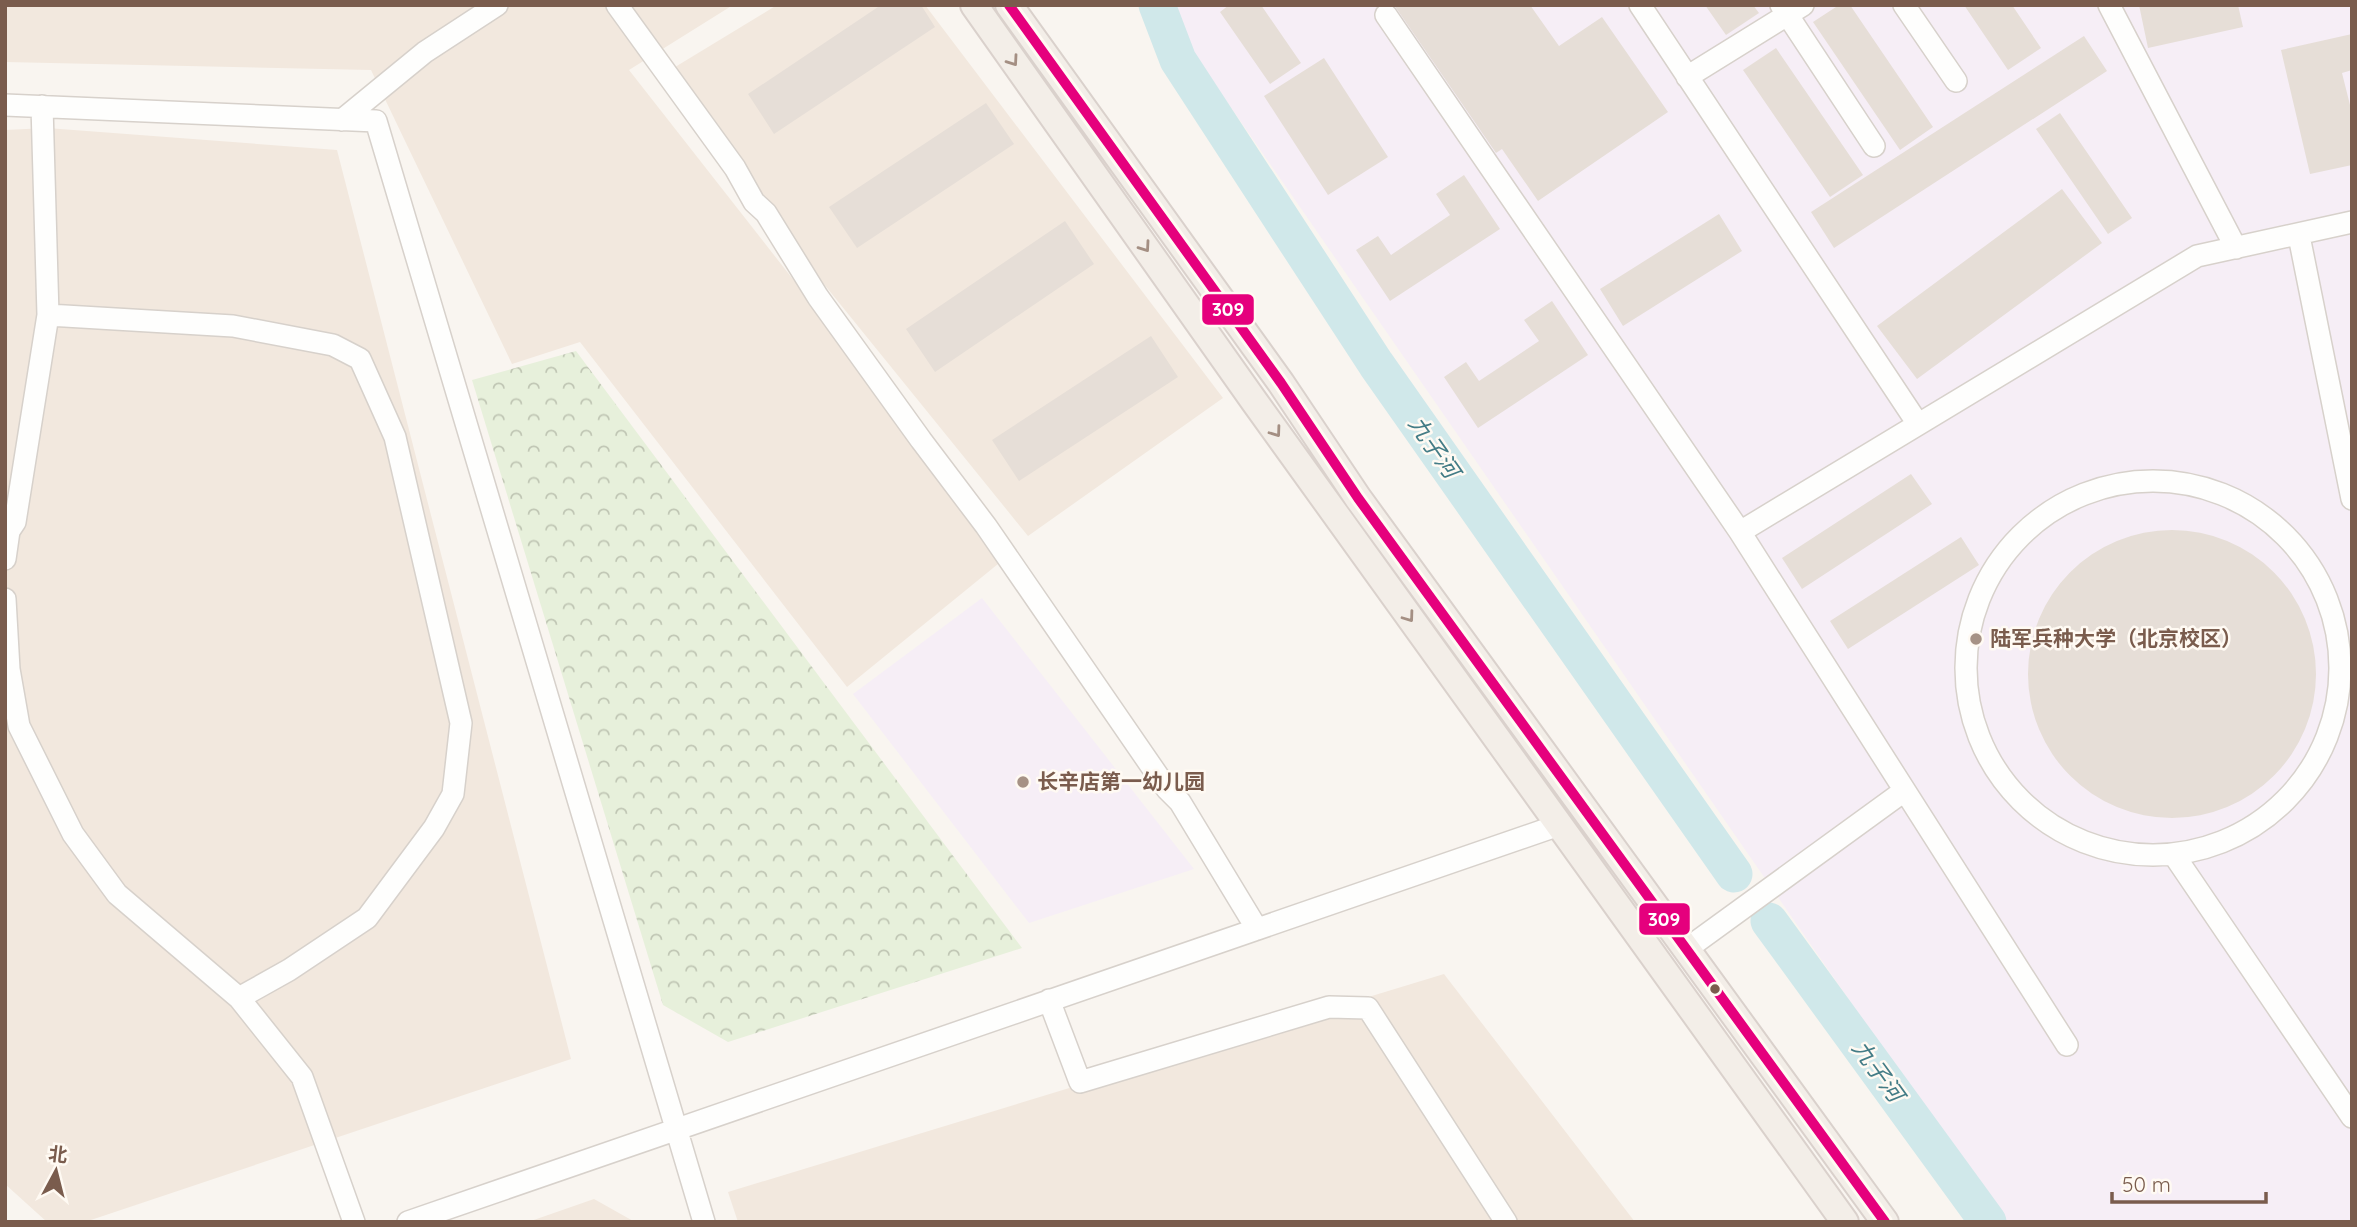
<svg xmlns="http://www.w3.org/2000/svg" width="2357" height="1227" viewBox="0 0 2357 1227" font-family="Quicksand,'Noto Sans SC',sans-serif">
	<defs>
		<pattern id="park-crowns" width="20" height="18" patternUnits="userSpaceOnUse" patternTransform="scale(1.75)"><rect width="20" height="18" fill="#e7f0db"/><path d="M2 6a3 3 0 1 1 6 0M12 15a3 3 0 1 1 6 0" fill="none" stroke="#c0c6b4"/></pattern>
	</defs>
	<rect width="100%" height="100%" fill="#f9f5f0"/>
	<path fill="#f2e8de" d="M5,5H733L629,70L1009,555L847,687L580,342L512,364L371,70L5,62Z
		M777,5H925L1223,398L1028,536L657,78Z
		M47,128L337,150L571,1059L85,1222H47L5,1184V130Z
		M1444,974L1635,1222H738L728,1192Z
		M594,1199L635,1222H528Z"/>
	<path fill="#f6eef6" d="M1176,5H2352V1222H2003L1196,57Z
		M982,598L1194,869L1029,923L853,694Z"/>
	<path fill="url(#park-crowns)" d="M576,351L1022,948L728,1042L663,1005L472,380Z"/>
	<g fill="none" stroke-linecap="round" stroke-linejoin="round">
		<path stroke="#d0e8ea" stroke-width="37" d="M1157,5L1178,60L1376,364L1734,874
			M1769,921L1988,1222"/>
	</g>
	<path fill="#e6ded7" d="M881,5H921L935,27L774,134L748,94Z
		M1229,5H1261L1301,63L1270,84L1220,12Z
		M1394,5H1530L1559,46L1602,17L1668,112L1538,201L1502,149L1496,153Z
		M1705,5H1753L1759,13L1726,35Z
		M1839,5H1850L1933,127L1900,150L1813,22Z
		M1964,5H2012L2041,48L2008,70Z
		M2139,5H2238L2243,27L2148,48Z
		M2352,34V70L2342,73L2352,113V165L2310,174L2281,50Z
		M2084,36L2107,71L1834,248L1811,212Z
		M1776,48L1863,175L1830,197L1743,70Z
		M1324,58L1388,157L1328,195L1264,96Z
		M986,103L1014,144L857,248L829,207Z
		M2060,113L2132,218L2108,234L2036,129Z
		M1464,175L1500,229L1390,301L1356,250L1378,236L1391,255L1450,215L1436,194Z
		M2062,189L2102,243L1917,379L1877,326Z
		M1719,214L1742,251L1623,326L1600,289Z
		M1065,221L1094,264L935,372L906,329Z
		M1552,301L1588,355L1478,428L1444,377L1466,362L1479,381L1539,341L1524,320Z
		M1151,336L1178,377L1019,481L992,440Z
		M1911,474L1932,504L1802,589L1782,558Z
		M2028 674a144 144 0 1 1 288 0a144 144 0 1 1-288 0Z
		M1961,537L1979,565L1848,649L1830,621Z"/>
	<g fill="none" stroke-linecap="round" stroke-linejoin="round">
		<g stroke="#d7d1cb" stroke-width="24">
			<path id="minor" d="M617,5L735,168L754,202L766,213L818,297L921,440L986,526L1167,789L1180,802L1257,929
				M1640,5L1918,424
				M1781,5L1874,146
				M1904,5L1956,81
				M2109,5L2236,248
				M1386,15L1740,532L2067,1045
				M1687,77L1803,5
				M5,105L376,121L704,1222
				M342,120L425,52L497,5
				M2299,236L2352,499
				M48,315L233,326L333,345L360,359L395,437L461,723L453,794L434,828L367,918L289,970L239,998
				M1966 668a187 187 0 1 1 374 0a187 187 0 1 1-374 0Z
				M1740,532L2197,256L2352,222
				M5,559L9,531L15,522L48,315L42,106
				M5,599L9,669L19,726L73,834L117,894L239,998L302,1077L354,1222
				M2174,855L2352,1117
				M1688,948L1904,791
				M1049,1000L1080,1082L1329,1007L1368,1008L1506,1222
				M408,1222L1559,825"/>
		</g>
		<g stroke="#dad1cc" stroke-width="30">
			<path id="major" d="M974,5L1254,401L1845,1222
				M1009,5L1281,383L1358,498L1885,1222"/>
		</g>
		<use href="#minor" stroke="#fefefd" stroke-width="21"/>
		<use href="#major" stroke="#f3eee8" stroke-width="26"/>
		<g stroke="#fffaf3" stroke-width="16">
			<path id="bus-1" d="M1009,5L1281,383L1358,498L1885,1222"/>
		</g>
		<use href="#bus-1" stroke="#e5007d" stroke-width="10"/>
	</g>
	<defs><path id="oneway-chevron" d="M-2-3.5L2.5 0L-2 3.5" fill="none" stroke-width="1.6" stroke-linecap="round" stroke-linejoin="round" transform="scale(1.75)"/></defs>
	<g stroke="#a48f83">
		<use href="#oneway-chevron" transform="translate(1013 61) rotate(55)"/>
		<use href="#oneway-chevron" transform="translate(1145 247) rotate(55)"/>
		<use href="#oneway-chevron" transform="translate(1276 432) rotate(54)"/>
		<use href="#oneway-chevron" transform="translate(1409 617) rotate(54)"/>
	</g>
	<g fill="#a69286" stroke="#fffaf3" stroke-width="2.5">
		<circle cx="1976" cy="639" r="7"/>
		<circle cx="1023" cy="782" r="7"/>
	</g>
	<circle fill="#7a5c4d" stroke="#fffaf3" stroke-width="2.5" cx="1715" cy="989" r="6"/>
	<g text-anchor="middle" stroke-width="5" stroke-linejoin="round" paint-order="stroke">
		<g font-size="21" font-weight="bold" fill="#7a5c4d" stroke="#fffaf3" text-anchor="start">
			<text x="1990" y="646">陆军兵种大学（北京校区）</text>
			<text x="1037" y="789">长辛店第一幼儿园</text>
		</g>
		<g font-size="23" font-style="italic" fill="#437c86" stroke="#fffaf3">
			<text transform="translate(1434 447) rotate(55)" y="8">九子河</text>
			<text transform="translate(1878 1071) rotate(54)" y="8">九子河</text>
		</g>
	</g>
	<g stroke="#fffaf3" stroke-width="2.5">
		<rect x="1201" y="293" width="54" height="33" rx="7" fill="#e5007d"/>
		<rect x="1638" y="902" width="53" height="34" rx="7" fill="#e5007d"/>
	</g>
	<g font-size="19" text-anchor="middle" font-weight="bold" fill="#fff">
		<text x="1228" y="316">309</text>
		<text x="1664" y="926">309</text>
	</g>
	<rect width="2357" height="1227" fill="none" stroke="#7a5c4d" stroke-width="14"/>
	<g transform="translate(56 1171) rotate(7)" stroke="#fffaf3" stroke-width="5" paint-order="stroke">
	<path d="M0-5L12 26L0 18L-12 26Z" fill="#7a5c4d"/>
	<text y="-10" font-size="19" font-weight="bold" text-anchor="middle" fill="#7a5c4d">北</text>
	</g>
	<path d="M2112 1192v10h154v-10" fill="none" stroke="#7a5c4d" stroke-width="3.5"/>
	<text x="2122" y="1192" font-size="21" fill="#7a5c4d" stroke="#fffaf3" stroke-width="5" paint-order="stroke">50 m</text>
</svg>
